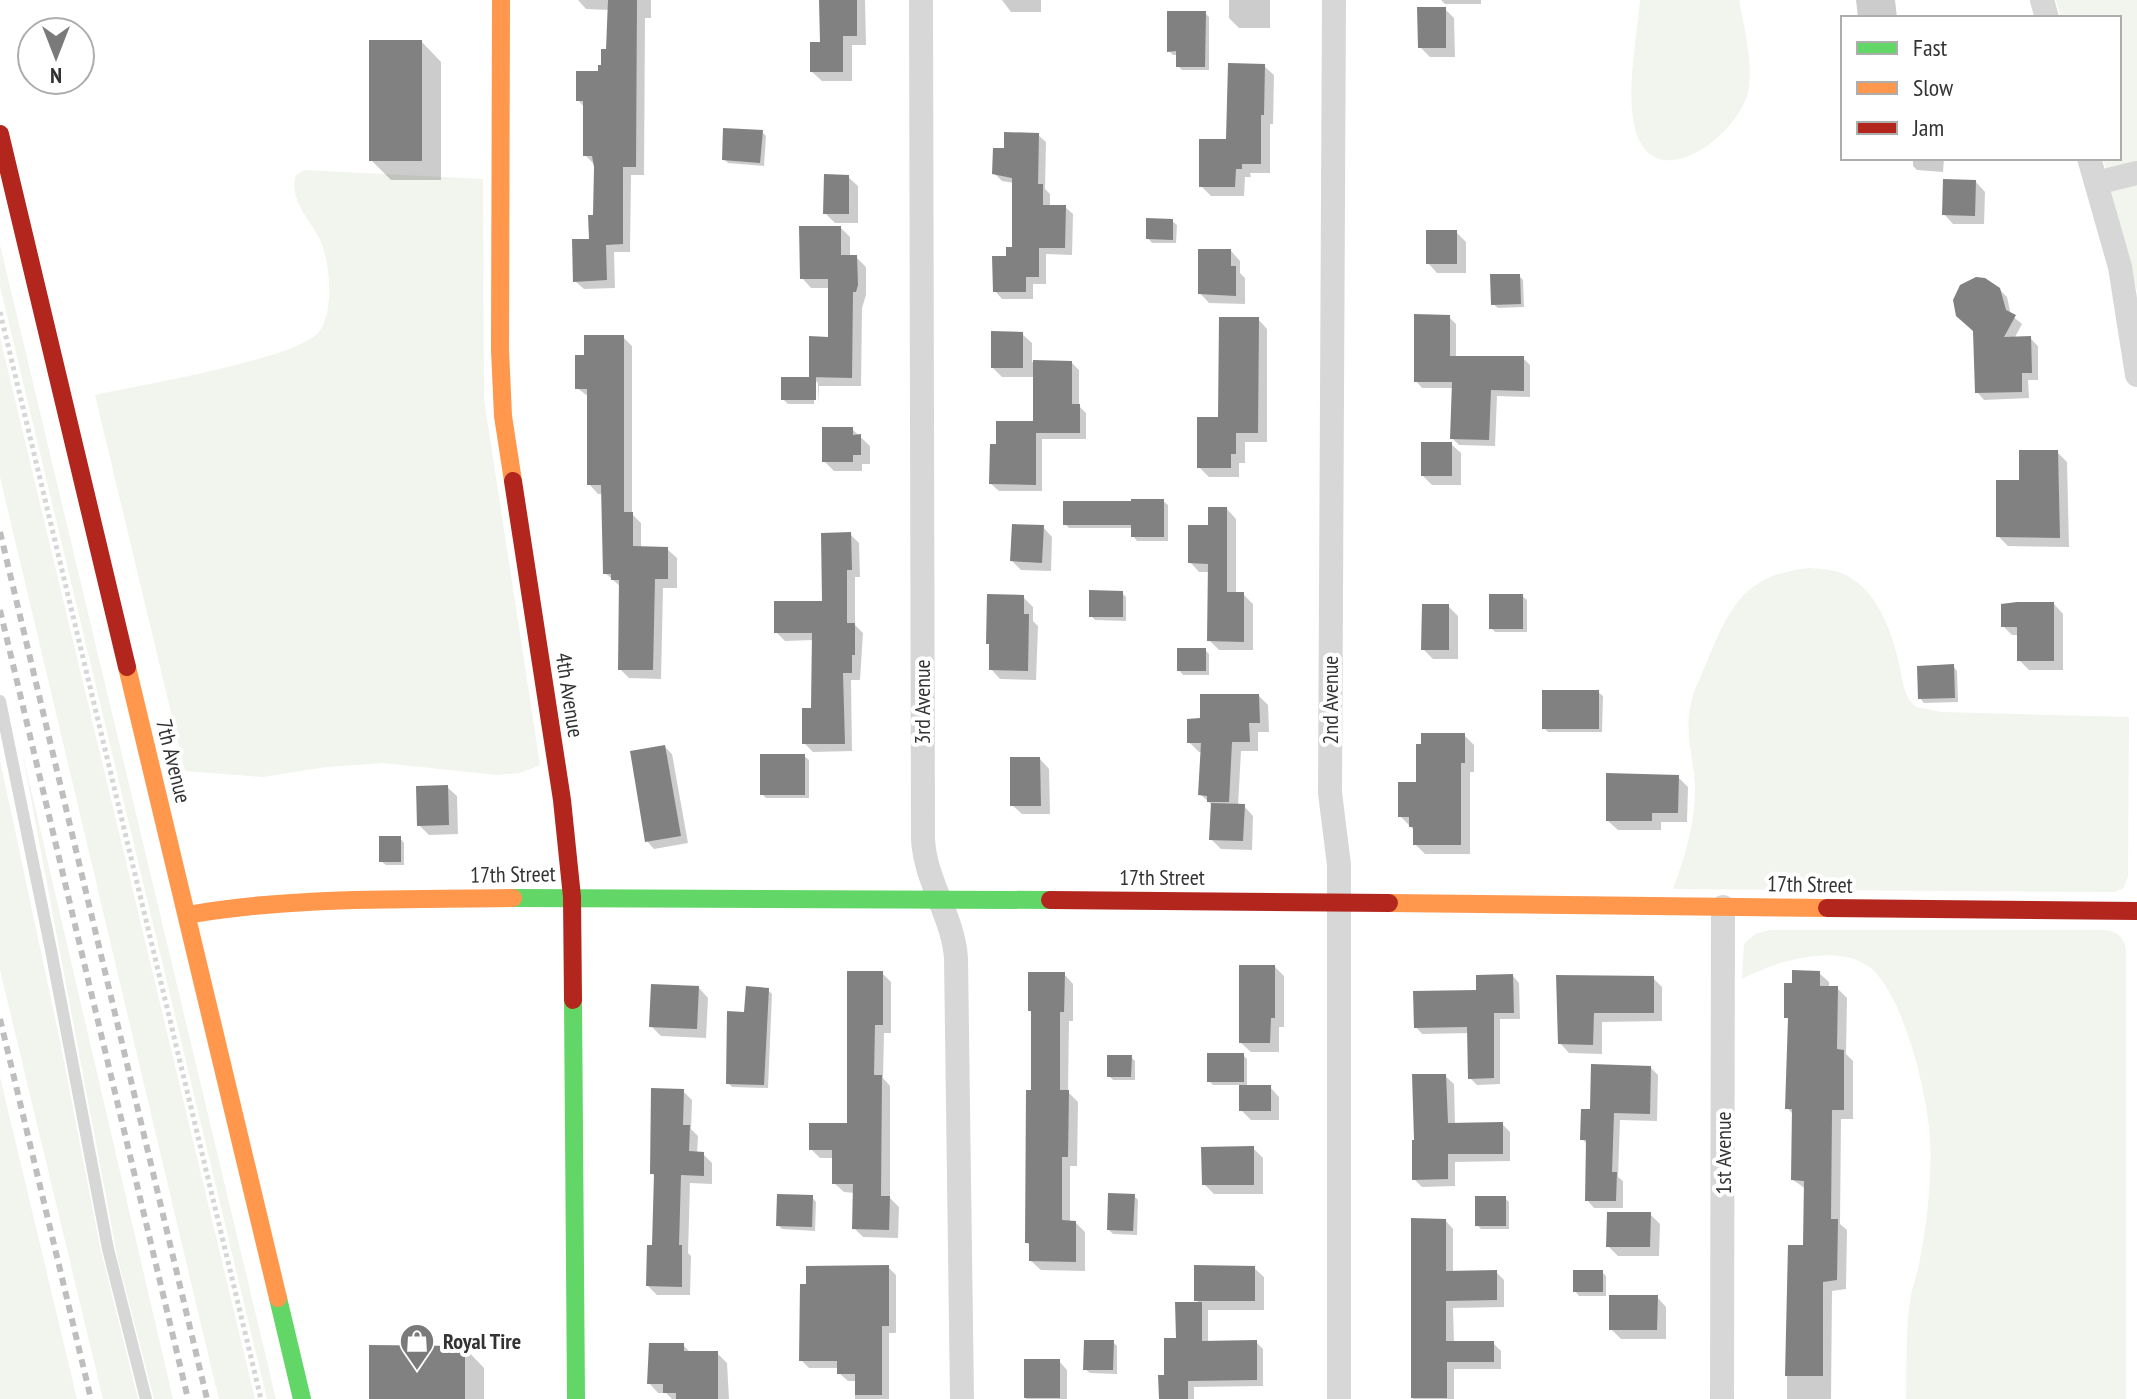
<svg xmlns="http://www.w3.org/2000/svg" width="2137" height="1399" viewBox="0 0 2137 1399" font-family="'PT Sans Narrow',sans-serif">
	<rect width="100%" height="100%" fill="#fff"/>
	<path fill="#f1f5ed" d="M1640,0H1739C1744,28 1754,63 1748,92C1738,135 1659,195 1637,135C1624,98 1637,39 1640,0Z
		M2056,0H2137V291L2103,158H2119V18H2061Z
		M305,170L483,179L484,399L540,765L520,773L497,775L383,763L326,767L263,777L185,771L95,395C137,386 297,359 319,332C334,312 330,269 323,247C315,223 287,202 296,175Z
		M0,245L276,1399H267L0,286Z
		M0,337L255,1399H219L208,1354L0,477Z
		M1810,568C1823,569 1840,570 1851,578C1881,597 1893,636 1900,668C1903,683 1904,697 1916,707L1942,712L2129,717L2128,876L2124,888L2115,892L1673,889C1684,859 1694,827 1695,795C1696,768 1686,742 1689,716C1690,698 1699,680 1706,664C1729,608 1744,574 1810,568Z
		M22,751L173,1399H154L118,1260Z
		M0,760L61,1046L100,1247L138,1399H103L0,970Z
		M1770,930H2106C2119,932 2126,939 2126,952V1399H1906C1907,1365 1905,1329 1911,1295C1913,1285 1917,1275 1919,1265C1927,1224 1932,1179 1930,1138C1928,1096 1902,985 1865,964C1831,944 1774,962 1742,979L1744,944L1755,934Z
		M0,1077L77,1399H0Z"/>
	<path fill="#0003" d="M578,0H651V18H645L644,175H631L630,252H614L615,288L584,289L575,281L591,240L595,217L596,166L585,155V108L578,100L600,73L608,51L610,10L586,9Z
		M821,0H865L866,45H852V81H822L812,72L822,44Z
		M1002,0H1041V12H1011Z
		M1229,0H1270V28H1239L1229,18Z
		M1441,0H1481V4H1445Z
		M1856,0H1895L1897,18H1858Z
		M1445,9L1454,18L1455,57H1430L1420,47Z
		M1205,13L1209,17V70H1182L1178,66V55H1173L1169,51Z
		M422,42L441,62V180H391L371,160Z
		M1264,66L1274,75L1273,124H1270V173H1250L1251,177H1245L1244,196H1211L1201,186L1228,141Z
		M762,132L766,136L764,166L728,163L724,159Z
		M1038,135L1046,142L1045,189L1050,194V207H1065L1073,214L1072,255L1046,254V284H1033V299H1002L995,291L1014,249V183L1002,181L994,173L1006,150Z
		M1913,158H1944L1943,172L1917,170L1913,166Z
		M848,177L858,186V223H835L825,213Z
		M1976,182L1985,192L1984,224H1953L1944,214Z
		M1172,221L1177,225L1176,243H1152L1148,238Z
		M841,228L850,237V257H856L866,267V295L862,308L861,386H819L818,404V383L811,376L830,339V288H811L802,278Z
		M1456,232L1466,242V273H1437L1428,263Z
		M1231,251L1240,261V273L1245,278V304L1209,303L1200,293Z
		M1519,276L1523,280L1524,307L1498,308L1493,304Z
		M1999,289L2007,297L2011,315L2022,324L2014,339L2030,338L2038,346V380H2028L2029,398L1984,400L1977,392Z
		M1449,317L1456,324V358H1523L1530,365V397L1497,396L1495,446L1459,445L1452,438L1454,388H1422L1416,381Z
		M1258,319L1267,329V442H1245V463H1239V477H1209L1199,467Z
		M1022,334L1032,343V362L1072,363L1079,370V406L1086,413V439H1042V491H999L991,484L1035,423V377H1002L993,368Z
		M623,337L632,346V514L641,523V548L667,549L677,558V588H663L661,679L629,678L620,669L621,587L605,573L603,494H598L589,484V397L577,388L586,357Z
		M814,379V404H788L783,399Z
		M852,429L870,446V464H862V471H834L824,461Z
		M1451,444L1461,453V485H1432L1423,476Z
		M2057,452L2067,462L2069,547L2008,546L1998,536L2021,482Z
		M1163,501L1168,505V541H1137L1133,536V528H1069L1065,524Z
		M1227,509L1236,519V594H1243L1253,604V650H1219L1209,640L1210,572H1199L1190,562L1210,527Z
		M1043,527L1052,537L1051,571L1021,570L1012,561Z
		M851,535L859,543L860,577H855V625L863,633L860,680H851L852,751L813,752L804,743L813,710L814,640L785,641L776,632L824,603Z
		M1122,593L1126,597V621L1095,620L1091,616Z
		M1522,596L1527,600V632H1495L1491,628Z
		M1023,597L1033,607V621L1038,626L1036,680L1000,679L991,669Z
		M2054,604L2063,614V670H2029L2019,660V635H2012L2003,626Z
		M1448,606L1458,616V659H1433L1423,649Z
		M1205,650L1209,654V675H1183L1179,670Z
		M1953,666L1957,671L1958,702L1924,703L1920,698Z
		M1598,692L1603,696L1602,732H1548L1544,728Z
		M1259,696L1268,705L1269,732H1258V751H1241L1238,806H1244L1253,816L1252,850L1221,849L1211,839V804L1200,794L1202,752H1199L1189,742L1202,720Z
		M1464,735L1474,745V772H1470V854H1425L1415,844V831L1400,816L1418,784Z
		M665,747L672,754L688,843L654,849L647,841Z
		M804,756L809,760V798H766L762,794Z
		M1040,759L1049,769L1050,814H1022L1012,805Z
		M1678,777L1688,787L1687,822H1661V830H1618L1608,821Z
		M447,787L457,796L458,834L429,835L419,825Z
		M400,838L404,843V865H386L381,861Z
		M1275,967L1284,976V1027H1279V1052H1251L1241,1043Z
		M882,973L891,982V1033H884L883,1078L890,1086V1198L899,1207L898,1238L863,1237L854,1228L855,1193L844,1192L834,1183V1158H820L811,1149L849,1125Z
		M1819,973L1829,982V988H1837L1847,998L1846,1054L1853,1061V1119H1841L1840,1224L1847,1230L1846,1289L1832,1291L1831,1399H1787V1306L1805,1247L1806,1189L1793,1180L1794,1115L1787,1108L1790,1020L1786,1017L1794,985Z
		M1064,974L1073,984V1021H1069L1068,1092L1078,1102L1077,1166H1070V1223H1076L1085,1232V1271L1041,1270L1031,1261V1246L1027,1243L1033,1014L1030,1011Z
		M1513,976L1519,983L1520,1019H1500V1084L1477,1085L1470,1078V1033L1422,1034L1416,1027Z
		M1558,977L1653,978L1662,987V1021L1602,1022V1054L1569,1053L1560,1043Z
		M699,988L708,998L706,1038L661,1036L651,1026Z
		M768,990L772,994L768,1088L732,1087L728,1083L746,1014Z
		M1243,1055L1247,1059V1087H1270L1279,1097V1120H1251L1241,1110V1085H1213L1209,1081Z
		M1131,1057L1135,1061V1080H1113L1109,1076Z
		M1651,1068L1658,1075L1657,1121L1620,1120L1618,1177L1623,1181V1208H1594L1587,1200L1588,1145L1582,1139L1592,1111Z
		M1445,1076L1454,1084L1455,1125L1502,1124L1510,1132V1161L1455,1162V1186L1422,1187L1414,1179Z
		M683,1091L692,1100L691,1129L698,1136L697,1153L703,1154L712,1163V1184L690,1183L688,1253L691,1256L690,1295H657L648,1286L654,1247L655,1177L652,1173Z
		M1253,1148L1263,1158V1194H1214L1204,1184Z
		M1134,1196L1138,1200L1137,1235L1113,1234L1109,1230Z
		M812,1197L816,1202L815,1231L782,1229L778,1225Z
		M1505,1198L1509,1202V1229H1481L1477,1225Z
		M1650,1214L1660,1224L1659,1256H1618L1608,1246Z
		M1413,1220H1445L1453,1229V1273L1496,1272L1504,1280V1307L1453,1308L1454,1343H1493L1501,1351V1369H1454V1399H1413Z
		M888,1267L896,1275V1333H889V1399H855V1381H848L839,1373V1368H809L801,1360Z
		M1254,1268L1264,1277V1310H1208V1343L1256,1342L1263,1349V1386L1194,1387V1399H1161L1178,1340L1200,1304L1196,1300Z
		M1602,1272L1606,1276V1296H1579L1575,1291Z
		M1657,1297L1666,1307V1339H1621L1611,1329Z
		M1113,1342L1117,1346V1374L1090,1373L1085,1369Z
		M683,1345L691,1353H717L727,1363L729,1399H672L666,1393H658L649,1383Z
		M465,1348L484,1368V1399H371Z
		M1026,1361H1059L1067,1370V1399H1026Z"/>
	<path fill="#818181" d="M608,0H637L636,167H623V244L606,245L607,280L573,282L572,239H589L588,215H593L594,167L592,156H583V101H576V71H598V65H601V49H606Z
		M819,0H857V36H843V72H810V42H820Z
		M1417,7H1446V48H1418Z
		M1167,11H1206L1205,67H1176V51L1167,52Z
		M369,40H422V161H369Z
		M1228,63L1265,64L1264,115H1261V164H1242V169H1236L1235,187H1199V139H1226Z
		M723,128L763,130L760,163L722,160Z
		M1004,132L1039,133L1038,184H1043V205H1066L1065,248H1039V277H1026V292H993L992,256H1006V247H1012V178L992,174L993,148H1004Z
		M824,174L849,175V214H823Z
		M1943,179L1976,180L1975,216L1942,215Z
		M1146,218L1173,219V240L1146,239Z
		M799,226H841V255H857L858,285L856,292H853L852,378L809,377V336L828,337V279H800Z
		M1426,230H1457V264H1426Z
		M1198,249H1231V266H1236V296L1198,294Z
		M1490,274H1520L1521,304L1491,305Z
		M1976,277L1985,278L2000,288L2006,310L2016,315L2004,337L2031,336L2032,373H2022V392L1975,393L1973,331L1956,316L1953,300L1960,285Z
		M1414,314L1450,315V356H1524V391L1491,390L1489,440L1450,439L1452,382H1414Z
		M1219,317H1259L1258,433H1236V454H1231V468H1197V417H1218Z
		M991,331L1023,332V368H991Z
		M584,335H624V512H633V546L668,547V579H655L653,670H618L619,580H611V574H603L601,485H587V389H575V355H584Z
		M1033,360L1072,361V404H1080V433H1036V485L989,484L990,444H996V421H1033Z
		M781,377H816V400H781Z
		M822,427H853V435L861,434V455H853V462H822Z
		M1421,442H1452V476H1421Z
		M2019,450H2058L2060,538L1996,537V480H2019Z
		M1131,499H1164V537H1131V525H1063V501H1131Z
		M1208,507H1227V592H1244V642L1207,641L1208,564L1188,563V525H1208Z
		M1012,524L1044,525L1042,563L1010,561Z
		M851,532L852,570H847V623H855V655H852V673H843L845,744H802V708H811L812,633H774V601H822L821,533Z
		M1089,590L1123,591V617H1089Z
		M987,594L1024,595V614H1029L1028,671L989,670V644H986Z
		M1489,594H1523V629H1489Z
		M2017,602H2054V661H2017V627H2001V604Z
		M1422,604H1449V650H1421Z
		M1177,648H1206V671H1177Z
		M1954,664L1955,698L1918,699L1917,666Z
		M1542,690H1599V729H1542Z
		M1200,694H1259L1260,723H1249L1250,742H1232L1229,802H1207V796L1198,795L1201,743H1187V719L1200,718Z
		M1421,733H1465V763H1461V845H1413V827H1409V817H1398V782H1416V744H1421Z
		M665,745L681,836L645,842L630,751Z
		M760,754H805V795H760Z
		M1010,757H1040L1041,806H1010Z
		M1606,773L1679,775L1678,813H1652V821H1606Z
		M448,785L449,825L417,826L416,786Z
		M1211,803L1245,804L1243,841L1209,840Z
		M379,836H401V862H379Z
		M1239,965H1275V1018H1271L1270,1043H1239Z
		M1792,970L1820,971V986H1838L1837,1049L1844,1050V1110H1832L1831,1219H1838L1837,1280L1823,1282V1376H1785L1788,1245H1803L1804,1181L1791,1180L1792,1109H1785L1788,1018H1784V983H1792Z
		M847,971H883V1025H875L874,1075H882L881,1196H890L889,1230L852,1229L853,1184H832V1150H809V1123H847Z
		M1028,972H1065L1064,1012H1060V1090H1069L1068,1157H1062V1220L1076,1221V1262L1029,1261V1243H1025L1026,1090H1031V1011H1028Z
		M1513,974L1514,1013H1494V1078L1468,1079L1467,1027L1414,1028L1413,991L1476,990V975Z
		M1556,975L1654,976V1013H1594L1593,1045L1558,1044Z
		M651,984L699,986L697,1029L649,1027Z
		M746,986L769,988L764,1085L726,1084L727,1011L744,1012Z
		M1207,1053H1244V1082H1207Z
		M1107,1055H1132L1131,1077H1107Z
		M1591,1064L1651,1066L1650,1114L1614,1113L1612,1172H1617L1616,1201H1585L1586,1140H1580L1581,1109H1590Z
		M1412,1074H1446L1448,1123L1503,1122V1154H1448V1179L1412,1180V1140H1414Z
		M1239,1085H1271V1111H1239Z
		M651,1088L684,1089L683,1125H690L689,1151L704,1152V1176L681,1175L679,1245H682V1287L646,1286L647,1245H652L654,1174H650Z
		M1254,1146V1185H1202L1201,1147Z
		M1108,1193L1135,1194L1133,1231L1107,1230Z
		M777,1194L813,1195L812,1227L776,1226Z
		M1475,1196H1506V1226H1475Z
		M1607,1212H1651L1650,1247H1606Z
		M1411,1218L1446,1219V1271L1497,1270V1300L1446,1301V1341H1494V1362H1447V1398H1411Z
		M889,1265V1326H882V1395H855V1374H837V1361H799L800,1284H806V1266Z
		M1194,1265L1255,1266V1301H1194Z
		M1573,1270H1603V1292H1573Z
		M1609,1295H1658L1657,1330H1609Z
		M1175,1302H1202V1341L1257,1340V1380L1188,1381V1399H1159L1158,1375H1164V1338H1176Z
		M1084,1340H1114L1113,1370H1083Z
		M649,1343H684V1351H718V1399H676V1393H663V1384H647Z
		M369,1345L465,1346V1399H369Z
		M1024,1359H1060V1398H1024Z"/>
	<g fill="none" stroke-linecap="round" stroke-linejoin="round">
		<path stroke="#d6d6d6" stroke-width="5" stroke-dasharray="4 4" stroke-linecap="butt" d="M0,312L261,1399"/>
		<path stroke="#d7d7d7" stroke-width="12" d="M0,701L51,950L108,1249L146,1399"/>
		<path stroke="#d7d7d7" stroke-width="24" d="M921,0L923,839C925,881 953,916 956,958L962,1399
			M1334,0L1330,793L1339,865V1399
			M2042,0L2047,18
			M2089,158L2120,267L2137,375
			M2096,183L2137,173
			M1722,1399L1723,907"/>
		<path stroke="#63d668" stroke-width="18" d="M513,898L1050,900
			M573,1000L576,1399
			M278,1298L302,1399"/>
		<path stroke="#ff974d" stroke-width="18" d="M501,0L500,350L503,416L513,481
			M127,667L278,1298
			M1389,903L1827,908
			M187,915C294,896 404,900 513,898"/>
		<path stroke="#b3261e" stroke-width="18" d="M0,134L127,667
			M513,481L562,800L572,897L573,1000
			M1050,900L1389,903
			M1827,908L2137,911"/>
		<path stroke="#bebebe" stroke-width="6" stroke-dasharray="8 6" stroke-linecap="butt" d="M0,532L207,1399
			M0,610L188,1399
			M0,1019L91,1399"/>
	</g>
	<defs>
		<g id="shop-pin" transform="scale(1.8)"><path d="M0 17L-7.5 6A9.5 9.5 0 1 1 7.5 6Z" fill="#7a7a7a" stroke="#fff"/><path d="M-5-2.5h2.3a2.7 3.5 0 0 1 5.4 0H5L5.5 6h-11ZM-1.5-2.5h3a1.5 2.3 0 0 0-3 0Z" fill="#fff"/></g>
	</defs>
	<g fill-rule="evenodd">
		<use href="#shop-pin" x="417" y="1341"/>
	</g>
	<g text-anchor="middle" stroke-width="8" stroke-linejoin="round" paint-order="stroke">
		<g font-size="22" fill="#333" stroke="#fff">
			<text transform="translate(570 695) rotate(81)" y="8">4th Avenue</text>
			<text transform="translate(1330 700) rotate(-90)" y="8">2nd Avenue</text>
			<text transform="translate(922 702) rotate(-90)" y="8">3rd Avenue</text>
			<text transform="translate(174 761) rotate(76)" y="8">7th Avenue</text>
			<text transform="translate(513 874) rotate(-1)" y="8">17th Street</text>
			<text x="1162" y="885">17th Street</text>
			<text transform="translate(1810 884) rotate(1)" y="8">17th Street</text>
			<text transform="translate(1723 1153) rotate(-90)" y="8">1st Avenue</text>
		</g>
		<g font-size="22" font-weight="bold" fill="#333" stroke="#fff" text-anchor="start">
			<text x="443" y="1349">Royal Tire</text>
		</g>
	</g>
	<rect x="1841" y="16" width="280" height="144" fill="#ffffff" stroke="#adadad" stroke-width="2"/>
	<rect x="1857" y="42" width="40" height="12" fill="#63d668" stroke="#adadad" stroke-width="2"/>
	<text x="1913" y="56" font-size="24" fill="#333333">Fast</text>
	<rect x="1857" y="82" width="40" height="12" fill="#ff974d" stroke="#adadad" stroke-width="2"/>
	<text x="1913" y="96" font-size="24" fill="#333333">Slow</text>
	<rect x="1857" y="122" width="40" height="12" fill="#b3261e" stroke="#adadad" stroke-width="2"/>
	<text x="1913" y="136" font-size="24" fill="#333333">Jam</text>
	<g transform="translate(56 56) rotate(180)"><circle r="38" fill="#ffffff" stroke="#adadad" stroke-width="2"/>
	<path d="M0-6L14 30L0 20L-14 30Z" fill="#7a7a7a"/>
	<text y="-12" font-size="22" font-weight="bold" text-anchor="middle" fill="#333333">N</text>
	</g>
</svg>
